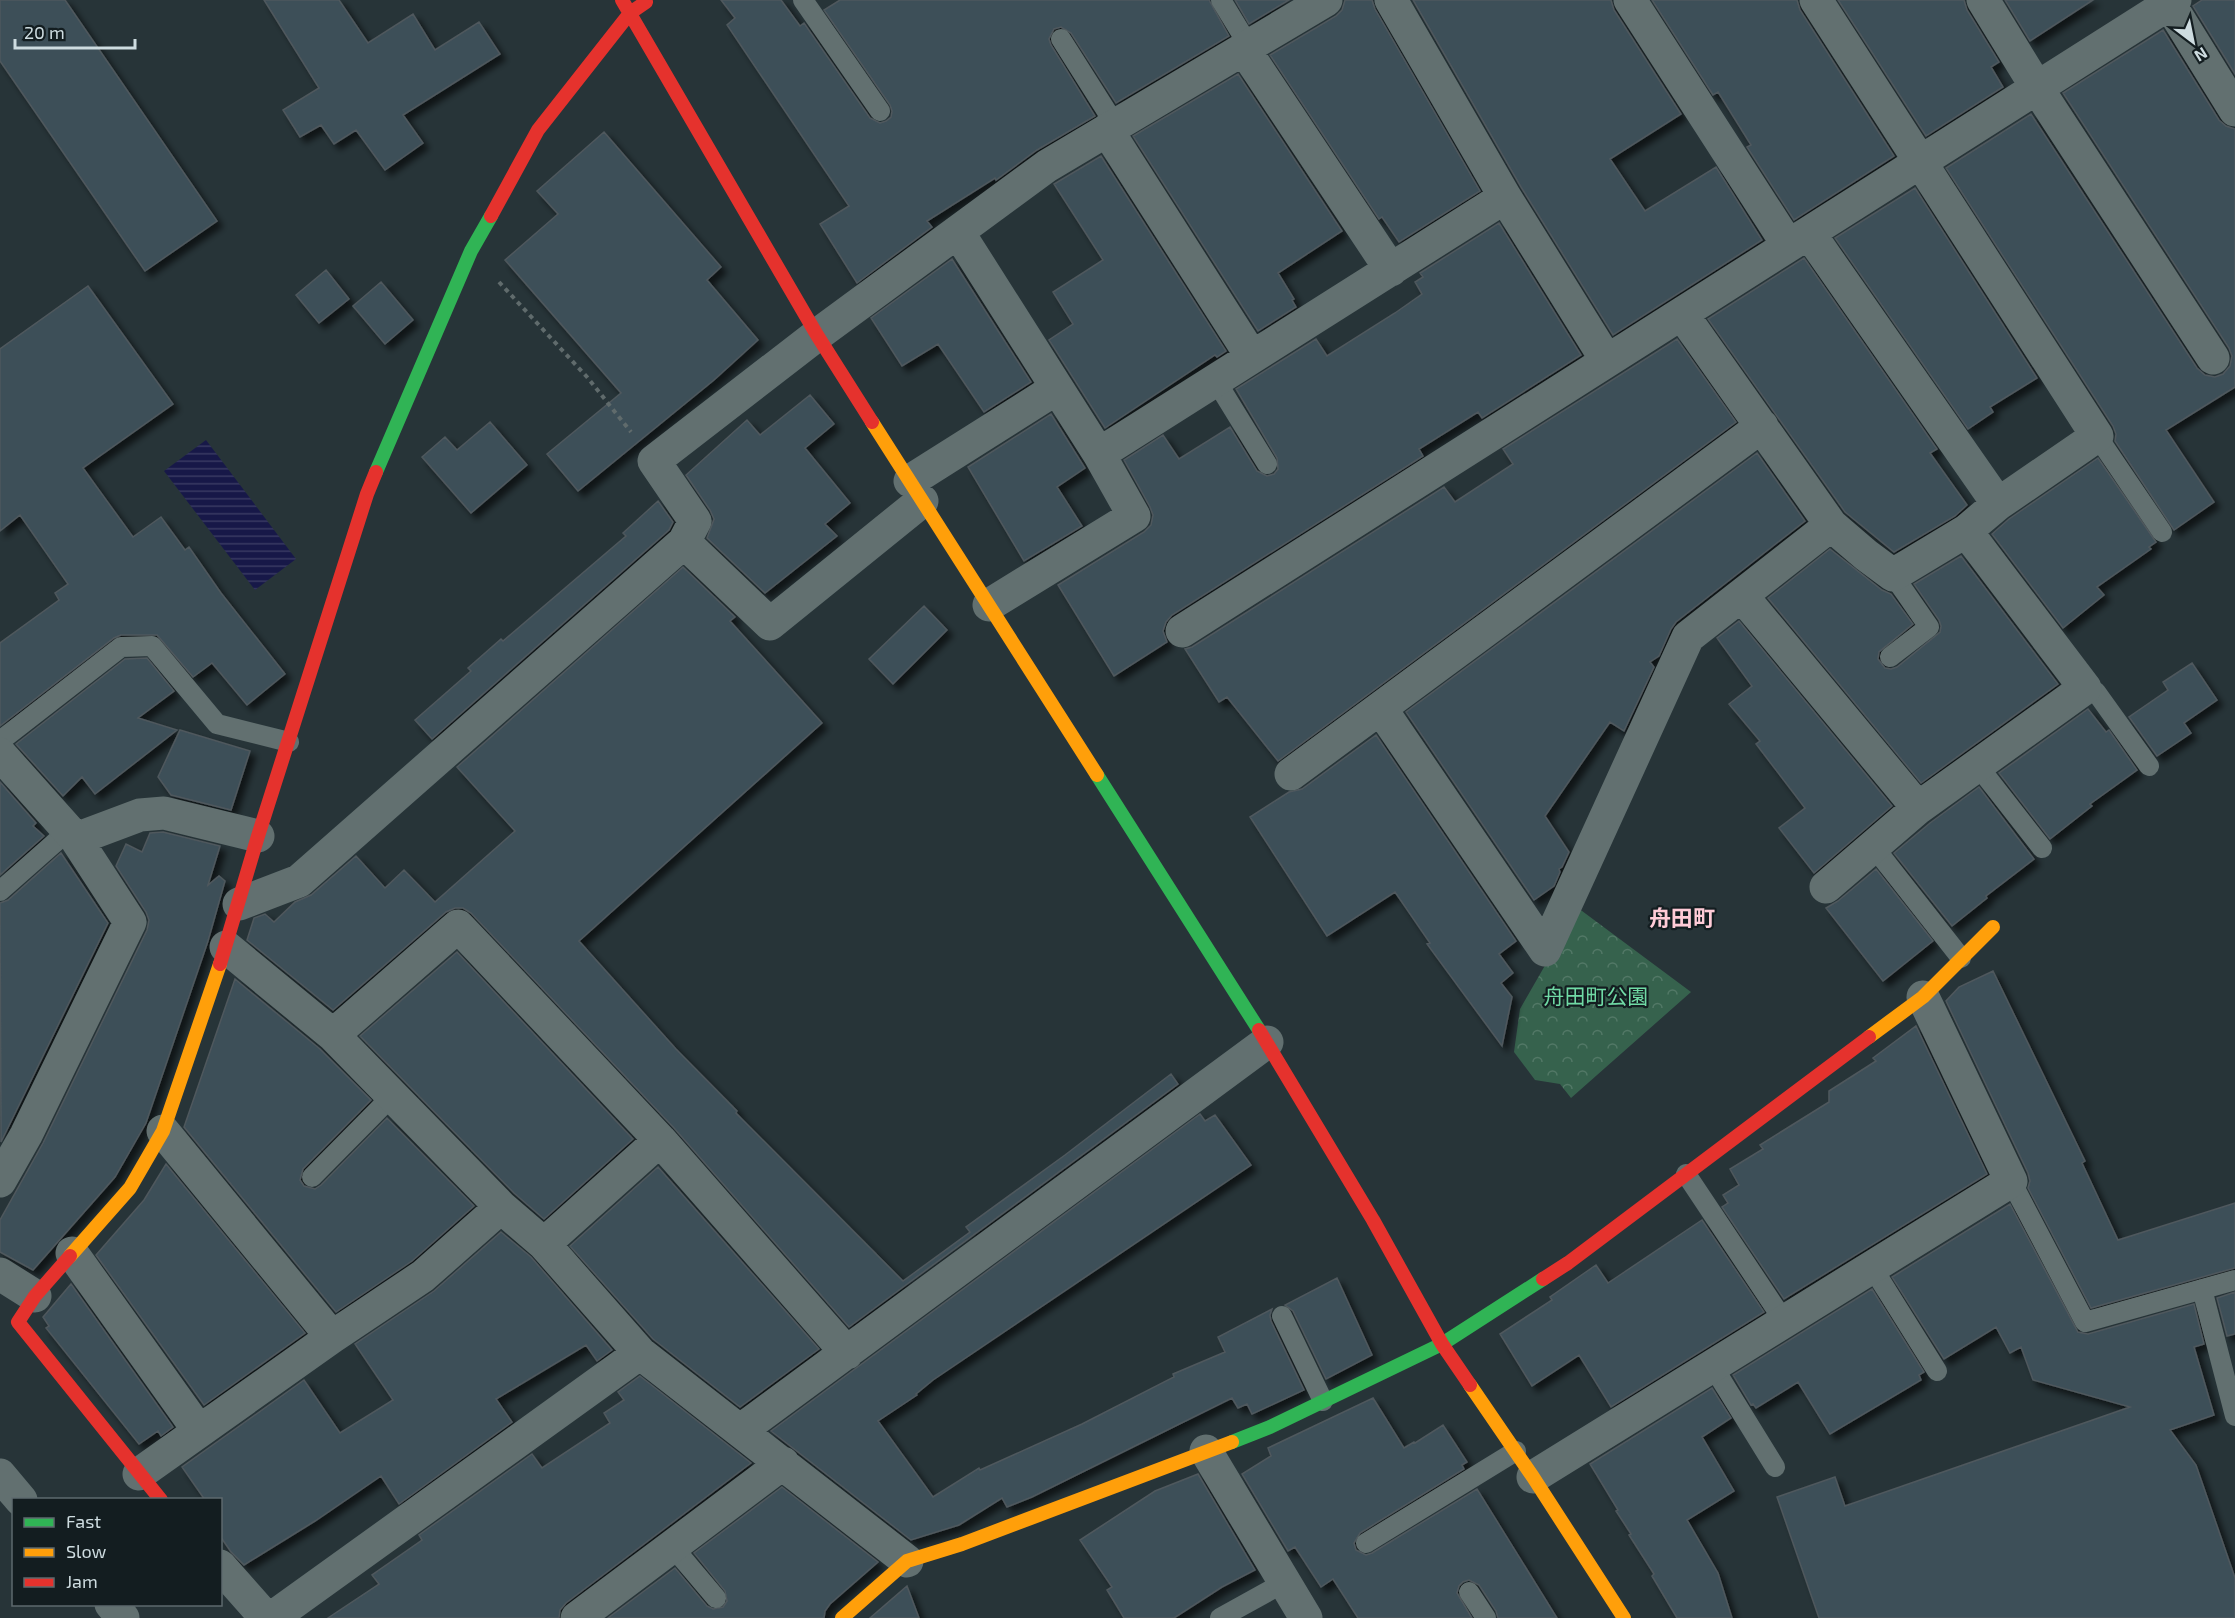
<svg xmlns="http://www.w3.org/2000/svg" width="2235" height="1618" viewBox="0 0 2235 1618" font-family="'Exo 2','Noto Sans JP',sans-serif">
	<defs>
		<pattern id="forest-crowns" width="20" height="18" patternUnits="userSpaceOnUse" patternTransform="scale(1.5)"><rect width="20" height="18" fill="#36624d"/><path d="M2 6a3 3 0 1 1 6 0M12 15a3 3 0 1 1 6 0" fill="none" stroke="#527866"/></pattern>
		<pattern id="water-rules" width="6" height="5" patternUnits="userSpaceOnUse" patternTransform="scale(1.5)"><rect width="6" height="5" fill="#171848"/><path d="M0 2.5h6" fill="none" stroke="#383962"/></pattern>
		<filter id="shadow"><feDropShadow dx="5.5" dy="5.5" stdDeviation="3" flood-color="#0009"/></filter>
	</defs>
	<rect width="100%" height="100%" fill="#273438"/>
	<path fill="url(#forest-crowns)" d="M1578,908L1691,992L1571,1098L1560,1084L1535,1080L1514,1052L1520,1009Z"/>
	<path fill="url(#water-rules)" d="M206,440L296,559L255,590L164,471Z"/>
	<path fill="#3e4f59" stroke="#4f585d" stroke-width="1.5" filter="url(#shadow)" d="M0,0H65L217,221L145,271L0,61Z
		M264,0H339L368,43L413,14L435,50L479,22L500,54L403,115L423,143L385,170L356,130L334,144L321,125L300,137L283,110L319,88Z
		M721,0H781L800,26L804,23L870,118L880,123L886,121L891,117L892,111L890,105L824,10L840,0H1209L1229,36L1116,103L1071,33L1061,27L1054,29L1049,39L1051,45L1095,116L1037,150L996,180L995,178L927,221L932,227L857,283L820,224L849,206L727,25L735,18Z
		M1235,0H1289L1249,24Z
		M1345,0H1372L1375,9L1480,191L1399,242L1382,217L1379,219L1270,55L1336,16L1342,10Z
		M1413,0H1611L1614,10L1681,114L1610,159L1645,211L1716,167L1762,240L1613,335L1521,187Z
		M1652,0H1797L1800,10L1894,156L1794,220L1747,147L1751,145L1718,92L1713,95Z
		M1838,0H1964L1967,10L1999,62L1991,67L2003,87L1926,136Z
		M2005,0H2093L2030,41Z
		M2202,0H2235V74L2193,6Z
		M2163,30L2219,120L2226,126L2235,129V387L2166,430L2214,502L2174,530L2115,441L2116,434L2113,426L1946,168L2031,114L2197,368L2205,375L2215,377L2223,374L2230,366L2232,356L2229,348L2063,93Z
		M1238,74L1342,231L1278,273L1294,299L1292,300L1296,307L1258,331L1133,136Z
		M604,132L721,267L707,280L758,340L714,380L578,491L547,454L621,393L505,260L558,214L537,191Z
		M1101,156L1226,351L1217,357L1215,355L1105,428L1049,340L1073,324L1053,292L1103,260L1054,184Z
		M1915,188L2037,378L1990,407L1993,412L1968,429L1835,238Z
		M1499,223L1581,355L1482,418L1478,412L1419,449L1423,456L1172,615L1166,622L1163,631L1167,642L1114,676L1058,585L1144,532L1151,525L1153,515L1150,507L1124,460L1163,435L1179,459L1230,427L1257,471L1267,476L1274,474L1278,469L1277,458L1236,389L1316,339L1327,356L1395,313L1422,294L1415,282L1423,277L1420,273Z
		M1804,258L1937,449L1930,453L1967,505L1955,516L1894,552L1845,512L1708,319Z
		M952,259L1031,382L984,412L938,344L902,366L871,318Z
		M326,270L349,299L319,323L296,295Z
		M381,282L413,320L385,344L353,306Z
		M88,286L173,404L83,468L133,537L161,517L185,550L189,547L221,593L285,674L247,705L212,663L193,677L157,635H121L114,638L0,726V643L59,600L55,593L68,584L20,515L0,531V349Z
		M1677,339L1736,422L1278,761L1227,697L1219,702L1185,649L1192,647L1444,487L1455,502L1513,464L1503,449Z
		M810,395L834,424L805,448L850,503L825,524L837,536L765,593L707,538L714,519L710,510L686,475L747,420L760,435Z
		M1051,414L1085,468L1057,487L1082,526L1024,561L968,467Z
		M490,422L527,465L471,513L422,457L445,437L457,450Z
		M1757,453L1805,521L1676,622L1671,629L1659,656L1650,662L1654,667L1624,731L1610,722L1545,816L1569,852L1562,867L1559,869L1560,872L1554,886L1534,900L1406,712Z
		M2098,458L2156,542L2149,547L2151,549L2097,587L2104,595L2063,628L1992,534L2009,519Z
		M658,501L673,522L669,530L432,739L415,720L471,671L468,668L501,639L503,641L626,536L623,533Z
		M1830,549L1882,590L1891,594L1913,624L1879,652L1878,659L1885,668L1891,669L1897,667L1940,632L1941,626L1939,620L1914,584L1961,556L2058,684L1921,783L1768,598Z
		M683,567L735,617L730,621L822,723L579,941L676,1049L737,1111L736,1113L903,1281L970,1232L966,1227L1065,1155L1171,1074L1178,1084L849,1327L674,1128L471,913L463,908H455L446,912L333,1010L247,940L254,918L265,914L274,922L295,902L311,895L356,856L385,888L404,870L435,902L515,831L457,767Z
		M924,606L947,630L893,684L869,659Z
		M1739,621L1892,806L1814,873L1779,828L1805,808L1756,744L1760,741L1729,704L1752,686L1717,638Z
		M147,658L174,691L138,718L177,730L95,794L82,777L63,796L16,744L125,659Z
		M2192,663L2217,700L2184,723L2191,733L2157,756L2129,717L2168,690L2163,682Z
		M2088,709L2106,732L2109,730L2137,770L2090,804L2092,806L2050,839L1999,773Z
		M180,730L250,751L231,810L171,795L158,777Z
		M1376,735L1516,941L1499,954L1513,973L1501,983L1512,997L1502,1046L1427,944L1430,943L1395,892L1327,936L1250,817L1289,792L1302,789Z
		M0,782L36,823L33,826L44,836L0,875Z
		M1979,787L2034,859L1986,896L1987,898L1952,926L1894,853L1930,823Z
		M163,832L220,846L208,885L219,876L225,881L208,941L146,1123L115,1177L33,1270L0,1252V1220L43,1143L147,930L149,920L146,912L116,866L126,844L142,852L150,833Z
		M61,853L108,923L1,1142L0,903L8,900Z
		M1876,869L1933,941L1883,981L1826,908L1838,901Z
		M457,952L633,1139L544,1219L514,1193L360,1036Z
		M1993,971L2085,1161L2082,1163L2118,1240L2235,1203V1268L2091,1308L2028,1188L2030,1181L2028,1173L1946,1001L1959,987Z
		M235,979L320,1049L371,1100L303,1169L300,1180L304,1186L315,1189L321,1185L387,1118L474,1206L412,1261L336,1312L184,1127Z
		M1916,1026L1987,1174L1784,1299L1722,1207L1728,1203L1723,1195L1739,1185L1730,1169L1763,1149L1760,1145L1829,1102V1091L1876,1061L1873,1058Z
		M1200,1114L1205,1121L1215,1115L1251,1165L933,1380L916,1394L917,1395L878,1421L933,1497L979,1468L980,1470L1082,1424L1174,1377L1173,1374L1225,1352L1218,1337L1272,1309L1270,1315L1271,1321L1304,1390L1252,1414L1247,1404L1238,1408L1232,1398L1032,1497L1007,1507L1002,1498L959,1525L911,1540L771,1431Z
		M166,1164L305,1333L204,1405L96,1255L144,1200Z
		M658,1167L819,1349L740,1407L653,1339L570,1246Z
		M2010,1204L2078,1332L2088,1334L2194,1304L2204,1344L2194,1347L2214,1415L2170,1430L2196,1465L2235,1578V1618H1819L1777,1497L1835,1477L1845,1506L2130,1407L2033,1380L2021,1347L2010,1353L1996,1327L1944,1359L1892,1277Z
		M1702,1220L1764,1312L1611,1407L1579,1355L1532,1386L1500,1334L1552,1300L1550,1297L1596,1265L1608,1283Z
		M501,1232L531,1257L612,1350L597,1361L586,1345L496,1399L512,1422L399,1504L381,1476L315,1521L244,1565L231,1552L220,1536V1500H205L182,1467L304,1380L340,1433L393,1400L355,1344L434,1291Z
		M1337,1278L1372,1355L1326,1379L1293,1311L1285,1305Z
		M71,1284L173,1427L161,1436L158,1431L139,1444L46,1328L49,1326L43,1317Z
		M1872,1289L1924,1372L1919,1375L1921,1380L1830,1434L1798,1382L1756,1408L1753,1404L1751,1405L1733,1375Z
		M2235,1292V1334L2227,1336L2217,1298Z
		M640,1376L751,1463L566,1603L560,1610L559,1618H328L379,1584L372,1575L422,1540L419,1535L532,1454L542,1468L610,1423L604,1413L624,1400L618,1392Z
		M1712,1388L1731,1418L1702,1437L1734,1491L1687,1520L1718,1573L1732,1618H1677L1652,1576L1654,1574L1629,1535L1631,1534L1616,1511L1618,1510L1590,1464Z
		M1373,1398L1404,1448L1414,1442L1415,1443L1443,1425L1467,1462L1462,1465L1464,1469L1360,1533L1354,1543L1356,1550L1366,1555L1372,1553L1477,1489L1557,1618H1498L1496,1611L1479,1585L1469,1580L1463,1582L1459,1586L1457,1593L1472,1618H1358L1333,1579L1321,1587L1295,1547L1288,1551L1242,1474L1271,1456L1268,1448Z
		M1198,1474L1255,1570L1222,1587L1174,1618H1124L1107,1590L1112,1587L1080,1540L1155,1491Z
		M782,1487L878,1562L830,1604L825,1611L824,1618H608L675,1568L707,1606L713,1609L723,1607L727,1601L725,1591L694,1553Z
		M907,1586L919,1618H870Z"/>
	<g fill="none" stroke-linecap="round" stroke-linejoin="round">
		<path stroke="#606b6c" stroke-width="4" stroke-dasharray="4.5 4.5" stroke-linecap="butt" d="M499,282L587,377L631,432"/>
		<path stroke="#627070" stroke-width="20" d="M803,0L880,111
			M1221,0L1249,46
			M1061,39L1116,126
			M1216,381L1267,464
			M2097,436L2162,532
			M1890,657L1929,627L1893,575
			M2085,688L2096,692L2149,766
			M0,741L121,647L152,646L217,724L289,742
			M1978,766L2042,848
			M1873,846L1961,958
			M0,891L68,831
			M1686,1174L1784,1321
			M312,1177L392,1096
			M2011,1181L2085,1322L2235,1280
			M1872,1267L1937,1371
			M2202,1289L2235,1416
			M1282,1316L1323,1401
			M1712,1365L1775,1467
			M1366,1543L1516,1451
			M672,1546L716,1598
			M1469,1592L1486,1618
			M1220,1618L1285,1582"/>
		<path stroke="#627070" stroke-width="33" d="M1391,0L1505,197L1607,361
			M1630,0L1788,245
			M1983,0L2037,88L2213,358
			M2167,0L2235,110
			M1244,49L1391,270
			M1107,130L1252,357
			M958,232L1099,454L1134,516L989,605
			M1809,233L1998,504
			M1682,314L1831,525L1866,555L1893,575L1966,531L1998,504L2097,436L1816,0
			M1099,454L1505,197
			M910,481L1057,388
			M684,542L695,521L654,461L817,335L1047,166L1326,0
			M1742,596L1918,808
			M1182,631L2175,0
			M1381,709L1545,950
			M0,754L76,839L140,815L164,813L258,836
			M1291,774L1762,426
			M1826,887L1918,808L2085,688L1966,531
			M239,904L299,881L684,542L770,624L922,501
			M226,947L333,1035L501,1207L544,1244L640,1353L907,1561
			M1545,950L1688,637L1831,525
			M333,1035L458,926L660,1140L847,1353
			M163,1131L332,1337
			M0,1181L26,1135L130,922L76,839
			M544,1244L660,1140
			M72,1253L199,1431
			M0,1274L35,1296
			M741,1430L1267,1042
			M1206,1451L1306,1618
			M139,1474L332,1337L423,1276L501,1207
			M0,1475L21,1500
			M1533,1477L2011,1181L1923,997
			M220,1566L266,1618
			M111,1604L123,1618
			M272,1618L640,1353
			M577,1618L783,1463"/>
		<path stroke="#30b455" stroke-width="14" d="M376,472L471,251L491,216
			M1097,775L1259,1030
			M1232,1442L1270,1427L1442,1344L1543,1279"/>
		<path stroke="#ff9f0a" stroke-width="14" d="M872,422L1097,775
			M1869,1037L1923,997L1993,927
			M70,1256L130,1188L163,1131L220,964
			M1470,1385L1533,1477L1624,1618
			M842,1618L907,1561L962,1544L1232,1442"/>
		<path stroke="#e5322d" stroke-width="14" d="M622,0L817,335L872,422
			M491,216L538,130L630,13L646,2
			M220,964L258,836L367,494L376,472
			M1259,1030L1373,1220L1442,1344L1470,1385
			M70,1256L35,1296L18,1322L161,1500
			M1543,1279L1568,1263L1869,1037"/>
	</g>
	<g text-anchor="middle" stroke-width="4.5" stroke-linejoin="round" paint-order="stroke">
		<g font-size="21" fill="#70daa5" stroke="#131d20">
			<text x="1596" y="1004">舟田町公園</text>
		</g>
		<g font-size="22" font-weight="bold" fill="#ffcbd7" stroke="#131d20">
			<text x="1682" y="926">舟田町</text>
		</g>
	</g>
	<rect x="12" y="1498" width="210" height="108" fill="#131d20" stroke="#5e696d" stroke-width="1.5"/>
	<rect x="24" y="1518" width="30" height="9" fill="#30b455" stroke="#5e696d" stroke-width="1.5"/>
	<text x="66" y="1528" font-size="18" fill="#cedce0">Fast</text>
	<rect x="24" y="1548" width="30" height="9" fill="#ff9f0a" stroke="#5e696d" stroke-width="1.5"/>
	<text x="66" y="1558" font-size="18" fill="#cedce0">Slow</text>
	<rect x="24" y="1578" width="30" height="9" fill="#e5322d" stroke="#5e696d" stroke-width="1.5"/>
	<text x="66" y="1588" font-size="18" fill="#cedce0">Jam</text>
	<g transform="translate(2193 42) rotate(148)" stroke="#131d20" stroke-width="4.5" paint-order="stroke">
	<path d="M0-4.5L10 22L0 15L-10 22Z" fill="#cedce0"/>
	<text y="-9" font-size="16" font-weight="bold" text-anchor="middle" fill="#cedce0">N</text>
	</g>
	<path d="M15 39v9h120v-9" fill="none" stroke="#cedce0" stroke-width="3"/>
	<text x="24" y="39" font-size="18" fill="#cedce0" stroke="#131d20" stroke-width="4.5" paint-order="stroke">20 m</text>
</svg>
